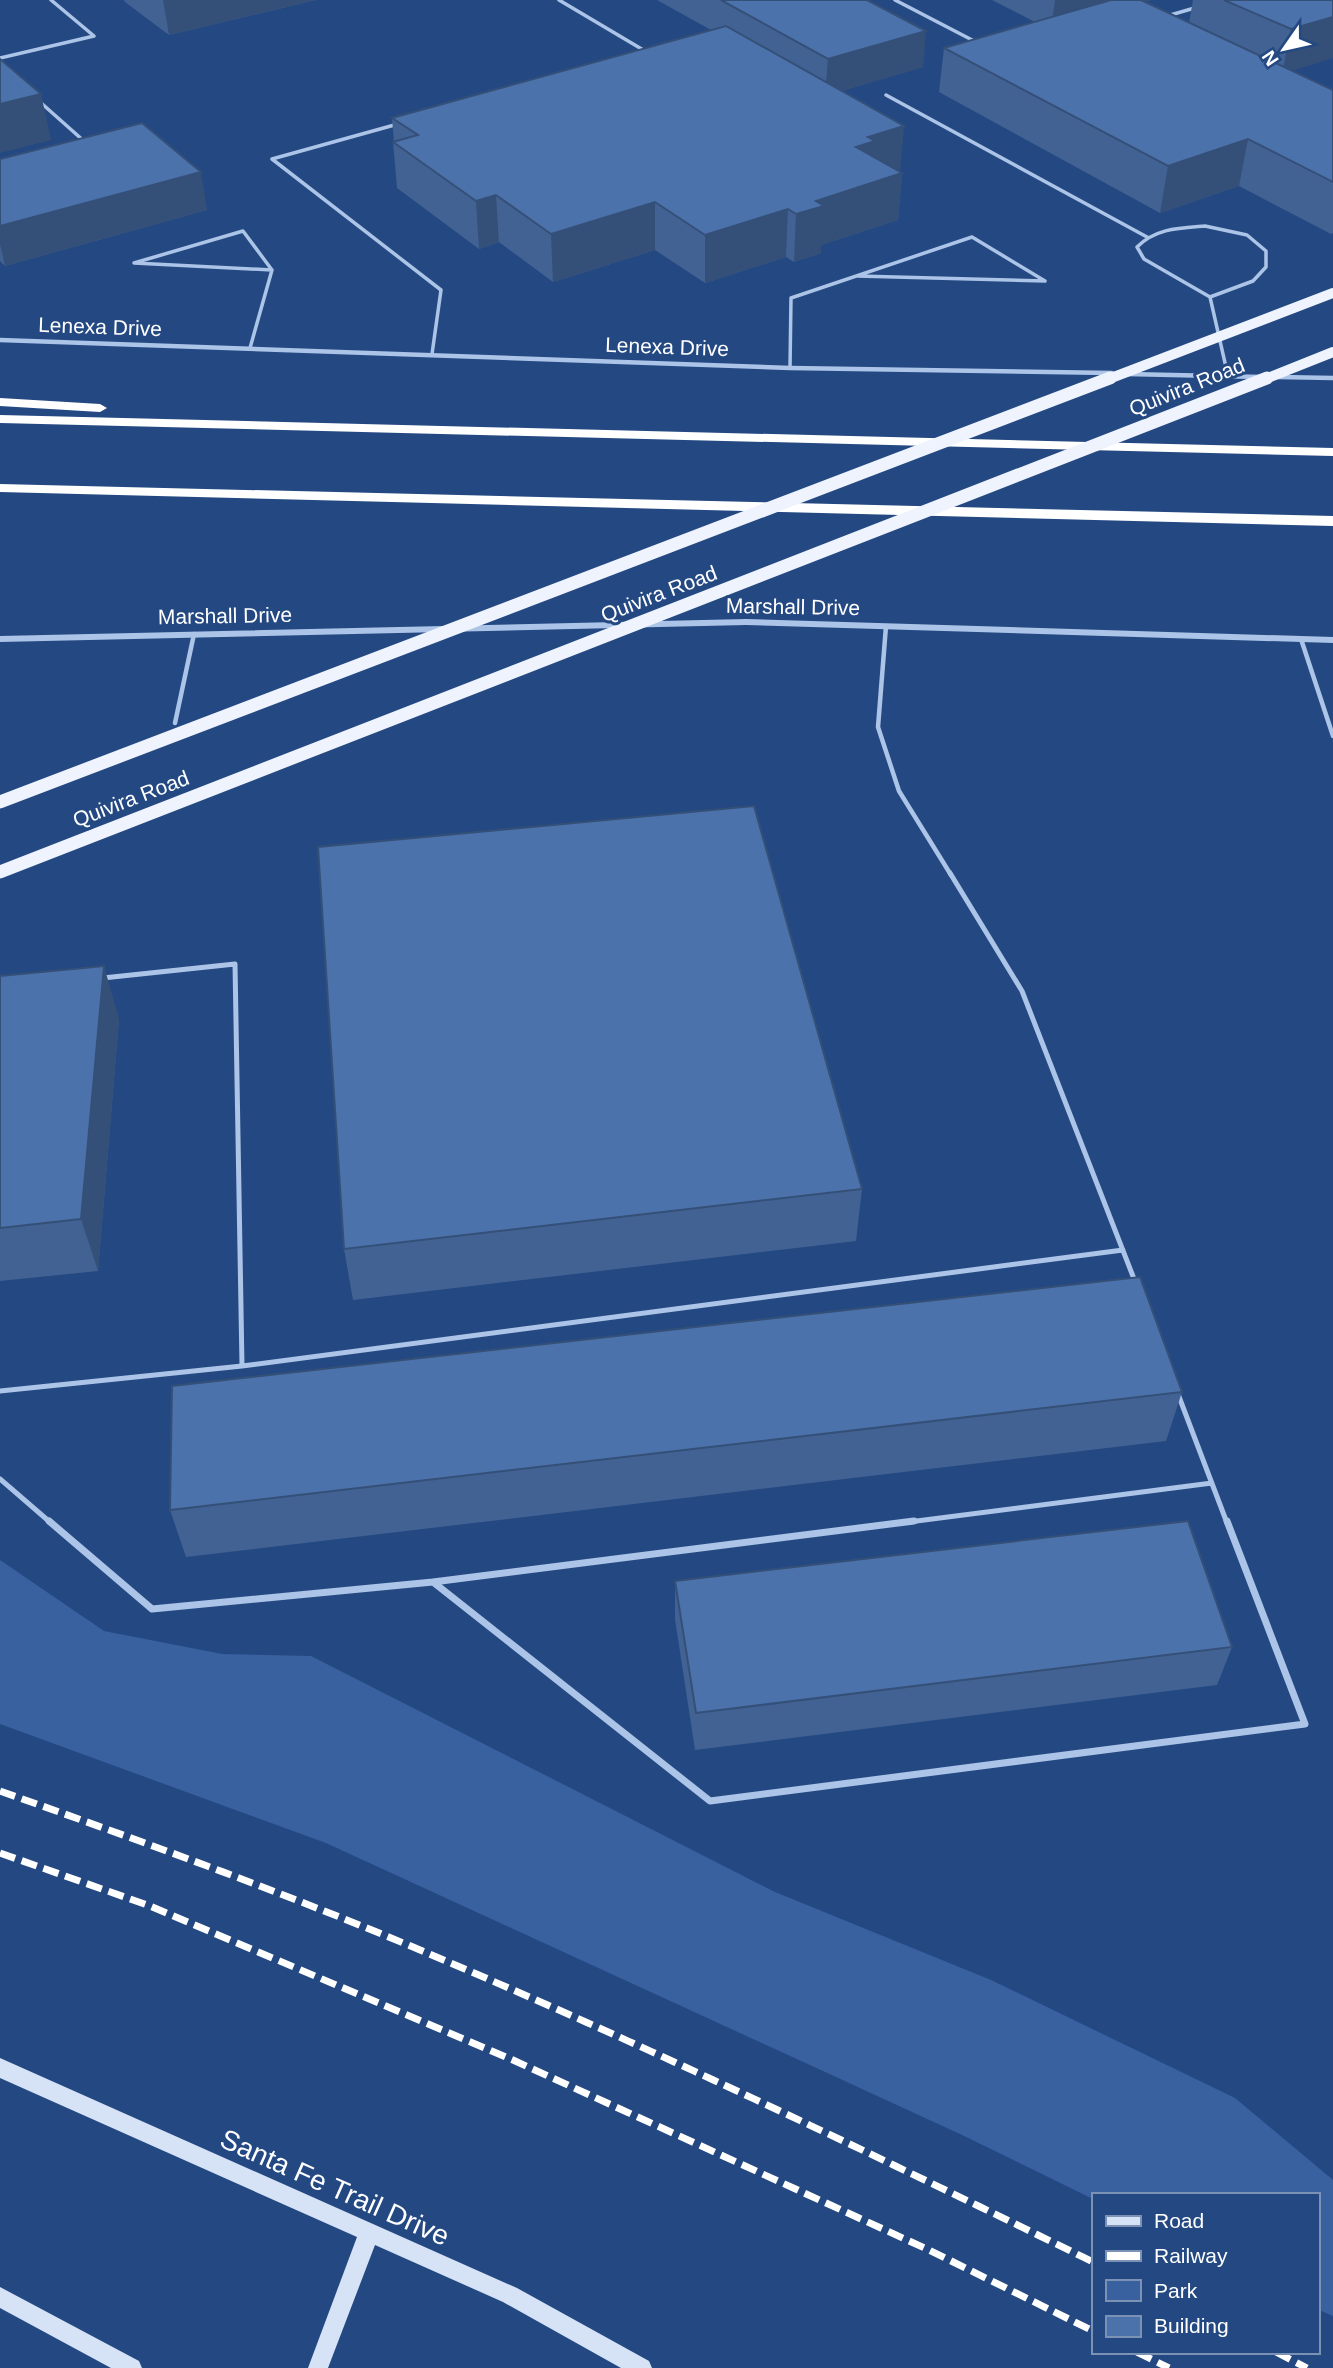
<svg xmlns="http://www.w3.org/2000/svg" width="1333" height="2368" viewBox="0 0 1333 2368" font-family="Arial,sans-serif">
	<rect width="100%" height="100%" fill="#244982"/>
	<path fill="#3961a0" d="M0,1560L104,1631L222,1654L311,1656L775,1892L991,1980L1235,2098L1333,2180V2316L1317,2309V2195H1093V2199L960,2134L326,1843L0,1724Z"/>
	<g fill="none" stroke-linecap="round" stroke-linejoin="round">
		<path stroke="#acc4e7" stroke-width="3.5" d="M559,0L645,51
			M895,0L976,42
			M1167,16L1198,7
			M0,58L94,36L51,0
			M886,95L1147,237
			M40,102L85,142
			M398,124L272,159L441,290L432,354
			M1205,226L1247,235L1266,251V267L1253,281L1210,297L1144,259L1137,247C1156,228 1180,228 1205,226Z
			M243,231L272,270L134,263Z
			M1210,297L1228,376
			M250,348L272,270
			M790,368L791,298L972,237L1045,281L857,276"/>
		<path stroke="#acc4e7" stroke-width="4.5" d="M886,626L878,727L899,791L951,875
			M1301,639L1333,736
			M175,723L194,634"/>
		<path stroke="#acc4e7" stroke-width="5" d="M950,873L1022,991L1136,1284
			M103,978L235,964L242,1366
			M0,1391L242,1366L1123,1250
			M1178,1394L1227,1523
			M0,1479L51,1523
			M901,1523L1212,1483"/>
		<path stroke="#acc4e7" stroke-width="7" d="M49,1521L152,1609L433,1582
			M914,1521L433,1582L710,1801L1305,1724L1227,1521"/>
		<path stroke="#acc4e7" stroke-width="4.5" d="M0,340L790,368L1112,373
			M1127,374L1262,377
			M1278,377L1333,378"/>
		<path fill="#acc4e7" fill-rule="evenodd" d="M746,619L1333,637V643L746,625L0,642V636Z"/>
		<path fill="#d6e3f6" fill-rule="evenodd" d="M0,2058L517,2288L649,2361L652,2368H621L503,2302L375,2245L328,2368H308L357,2237L0,2078Z
			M0,2287L139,2361L142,2368H111L0,2308Z"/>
		<path fill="#fff" fill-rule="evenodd" d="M0,398L100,404L107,408L100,412L0,406Z
			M0,415L1333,448V456L0,423Z
			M0,484L1333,516V526L0,492Z"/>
		<path stroke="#fff" stroke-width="7" stroke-dasharray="16 7" stroke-linecap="butt" d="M0,1791C141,1841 282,1892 420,1950C648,2046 871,2153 1093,2262
			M0,1853L150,1906L513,2060L929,2250L1093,2331
			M1137,2352L1169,2368
			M1276,2352L1307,2368"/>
		<path stroke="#eef3fd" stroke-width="10" d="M1106,380L1333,293
			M1263,380L1333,352"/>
		<path stroke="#eef3fd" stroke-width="13" d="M0,802L1110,378
			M0,872L1267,378"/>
	</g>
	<path fill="#416293" d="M124,0H316L169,35L125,2Z
		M657,0H867L923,67L841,91L900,172L902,173L898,220L821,245V253L794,262L786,257L705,283L655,250L553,282L499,242L479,249L397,188L393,142H394L392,118L711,30Z
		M992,0H1151L1145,2L1189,23L1193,0H1333L1291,71L1333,90V233L1331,234L1239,186L1160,213L939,92L944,48L1035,22Z
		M0,159L207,210L5,266L0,261Z
		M0,976L119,1019L98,1271L0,1281Z
		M862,1189L856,1241L353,1300L344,1249Z
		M1182,1392L1166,1441L186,1557L170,1510Z
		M675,1581L1232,1647L1217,1685L695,1750L675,1619Z"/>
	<path fill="#355078" d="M163,0H316L169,35Z
		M1055,0H1151L1051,29Z
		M1333,17V58L1282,74L1291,29Z
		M926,31L923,67L825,96L828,59Z
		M41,94L51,140L0,153V104Z
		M904,126L900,172L902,173L898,220L821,245V253L794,262L796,214L816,201L856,147L868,137Z
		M1248,139L1239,186L1160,213L1168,166Z
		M201,172L207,210L5,266L0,244V226Z
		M496,195L499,242L479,249L476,201Z
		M655,202V250L553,282L551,234Z
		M788,209L786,257L705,283V235Z
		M104,966L119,1019L98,1271L81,1219Z"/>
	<path fill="#4c72ab" stroke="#355078" stroke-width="2" d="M721,0H867L926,31L828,59Z
		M1111,0H1141L1333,90V182L1248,139L1168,166L944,48Z
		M1224,0H1333V17L1291,29Z
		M726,26L904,126L868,137L875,141L856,147L902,173L816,201L824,206L796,214L788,209L705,235L655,202L551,234L496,195L476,201L393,142L418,135L392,118Z
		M0,59L41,94L0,104Z
		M142,123L201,172L0,226V159Z
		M754,806L862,1189L344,1249L318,847Z
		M104,966L81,1219L0,1228V976Z
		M1140,1277L1182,1392L170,1510L172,1386Z
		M1188,1521L1232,1647L696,1713L675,1581Z"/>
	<g text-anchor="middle" stroke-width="6" stroke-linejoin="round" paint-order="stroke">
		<g font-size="21" fill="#fff" stroke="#244982">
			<text transform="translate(100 327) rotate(2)" y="7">Lenexa Drive</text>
			<text transform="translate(667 347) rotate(2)" y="7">Lenexa Drive</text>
			<text transform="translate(1187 387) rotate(-22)" y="7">Quivira Road</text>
			<text transform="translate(659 594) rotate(-21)" y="7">Quivira Road</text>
			<text transform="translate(793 607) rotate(1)" y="7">Marshall Drive</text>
			<text transform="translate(225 616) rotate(-1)" y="7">Marshall Drive</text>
			<text transform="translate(131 799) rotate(-21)" y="7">Quivira Road</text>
		</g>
		<g font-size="28" fill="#fff" stroke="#244982">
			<text transform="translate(335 2187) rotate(24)" y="10">Santa Fe Trail Drive</text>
		</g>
	</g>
	<rect x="1092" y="2193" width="228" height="161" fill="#244982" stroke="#7c92b4" stroke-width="2"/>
	<rect x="1106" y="2216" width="35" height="10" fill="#d6e3f6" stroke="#7c92b4" stroke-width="2"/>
	<text x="1154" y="2228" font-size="21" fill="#ffffff">Road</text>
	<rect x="1106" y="2251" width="35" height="10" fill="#ffffff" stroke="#7c92b4" stroke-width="2"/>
	<text x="1154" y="2263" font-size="21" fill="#ffffff">Railway</text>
	<rect x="1106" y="2280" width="35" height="21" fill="#3961a0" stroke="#7c92b4" stroke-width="2"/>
	<text x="1154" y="2298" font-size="21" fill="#ffffff">Park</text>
	<rect x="1106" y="2316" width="35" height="21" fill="#4c72ab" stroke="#7c92b4" stroke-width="2"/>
	<text x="1154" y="2333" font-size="21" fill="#ffffff">Building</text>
	<g transform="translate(1284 49) rotate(236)" stroke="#244982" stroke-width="5" paint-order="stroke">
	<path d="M0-5L12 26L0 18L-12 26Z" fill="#ffffff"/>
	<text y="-10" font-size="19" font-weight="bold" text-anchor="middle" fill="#ffffff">N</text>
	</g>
</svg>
